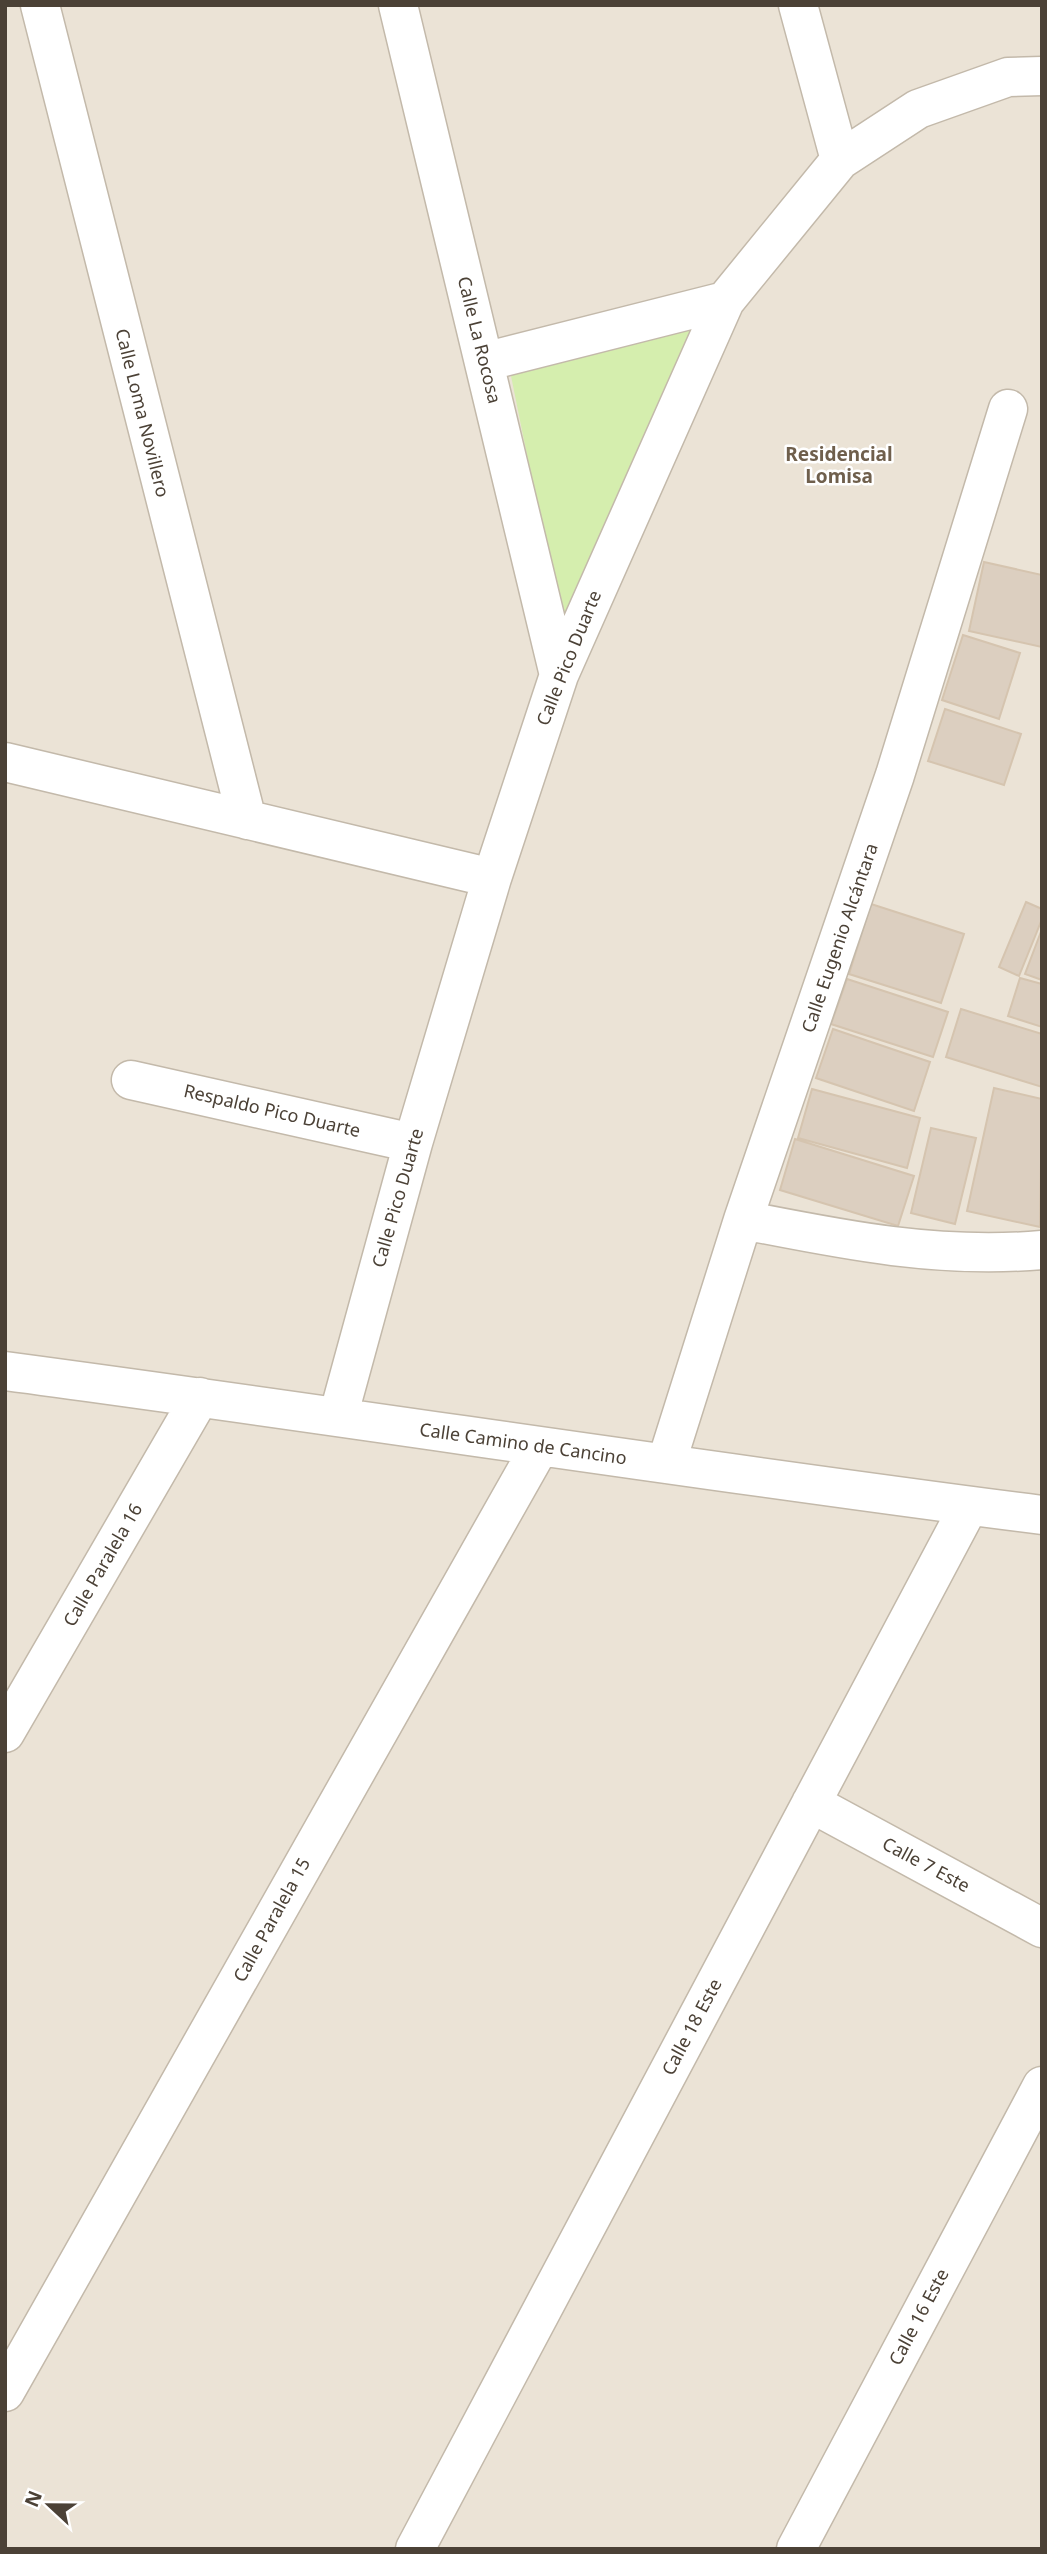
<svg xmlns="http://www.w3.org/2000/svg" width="1047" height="2554" viewBox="0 0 1047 2554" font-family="'Noto Sans',sans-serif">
	<rect width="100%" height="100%" fill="#f6f1e9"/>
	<path fill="#ebe3d6" d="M5,5H1042V2549H5Z"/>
	<path fill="#d5eeae" d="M703,315L564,638L508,361Z"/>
	<path fill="#dccfc0" stroke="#d5c4af" stroke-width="2" d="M984,562L1042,575V647L969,631Z
		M963,635L1020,653L999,719L942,700Z
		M945,709L1021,734L1004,785L928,761Z
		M1026,902L1042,909V919L1019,976L999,967Z
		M871,904L964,934L941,1003L849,974Z
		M1042,929V980L1025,974Z
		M1020,978L1042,984V1027L1008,1016Z
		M847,979L948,1012L933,1057L831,1024Z
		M961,1009L1042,1034V1087L946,1057Z
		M833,1029L930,1062L914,1111L816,1078Z
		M994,1088L1042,1099L1040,1227L967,1211Z
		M812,1089L920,1118L907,1168L798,1138Z
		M931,1128L976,1138L955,1224L911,1213Z
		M795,1139L914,1176L898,1226L780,1190Z"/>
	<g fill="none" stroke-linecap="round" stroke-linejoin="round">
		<g stroke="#c3b9aa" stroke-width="41">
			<path id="minor" d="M40,5L247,820
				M398,5L559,675
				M798,5L840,160
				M484,362L725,301
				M5,762L492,878
				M131,1080L413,1143
				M743,1220C844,1240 938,1259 1042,1250
				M5,1371C351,1417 696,1471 1042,1515
				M338,1417L413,1143L492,878L559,675L725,301L840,160L918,109L1008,77L1042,76
				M666,1464L743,1220L895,775L1008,409
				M5,1733L200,1397
				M811,1803L1042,1928
				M5,2392L539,1448
				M415,2549L969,1506
				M796,2549L1042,2086"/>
		</g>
		<use href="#minor" stroke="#fff" stroke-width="38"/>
	</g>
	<g text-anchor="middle" stroke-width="5" stroke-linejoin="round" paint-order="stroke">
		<g font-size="18" fill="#4b4136" stroke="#fff">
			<text transform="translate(479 340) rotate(76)" y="6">Calle La Rocosa</text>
			<text transform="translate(142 413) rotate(76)" y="6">Calle Loma Novillero</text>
			<text transform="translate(569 658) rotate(-68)" y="6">Calle Pico Duarte</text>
			<text transform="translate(840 938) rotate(-71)" y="6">Calle Eugenio Alcántara</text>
			<text transform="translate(272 1111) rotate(13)" y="6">Respaldo Pico Duarte</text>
			<text transform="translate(398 1198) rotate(-74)" y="6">Calle Pico Duarte</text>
			<text transform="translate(523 1444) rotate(8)" y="6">Calle Camino de Cancino</text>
			<text transform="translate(103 1565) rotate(-60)" y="6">Calle Paralela 16</text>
			<text transform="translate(926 1865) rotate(28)" y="6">Calle 7 Este</text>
			<text transform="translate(272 1920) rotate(-61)" y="6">Calle Paralela 15</text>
			<text transform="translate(692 2027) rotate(-62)" y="6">Calle 18 Este</text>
			<text transform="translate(919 2317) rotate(-62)" y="6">Calle 16 Este</text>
		</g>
		<g font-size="19" font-weight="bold" fill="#6f5f4c" stroke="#fff">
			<text x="839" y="461">Residencial<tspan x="839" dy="22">Lomisa</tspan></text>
		</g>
	</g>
	<rect width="1047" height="2554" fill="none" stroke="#4b4136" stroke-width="14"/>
	<g transform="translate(49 2505) rotate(292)" stroke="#ffffff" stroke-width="5" paint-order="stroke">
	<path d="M0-5L12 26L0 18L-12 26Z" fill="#4b4136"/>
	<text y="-10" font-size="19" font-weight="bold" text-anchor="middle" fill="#4b4136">N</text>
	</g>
</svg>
